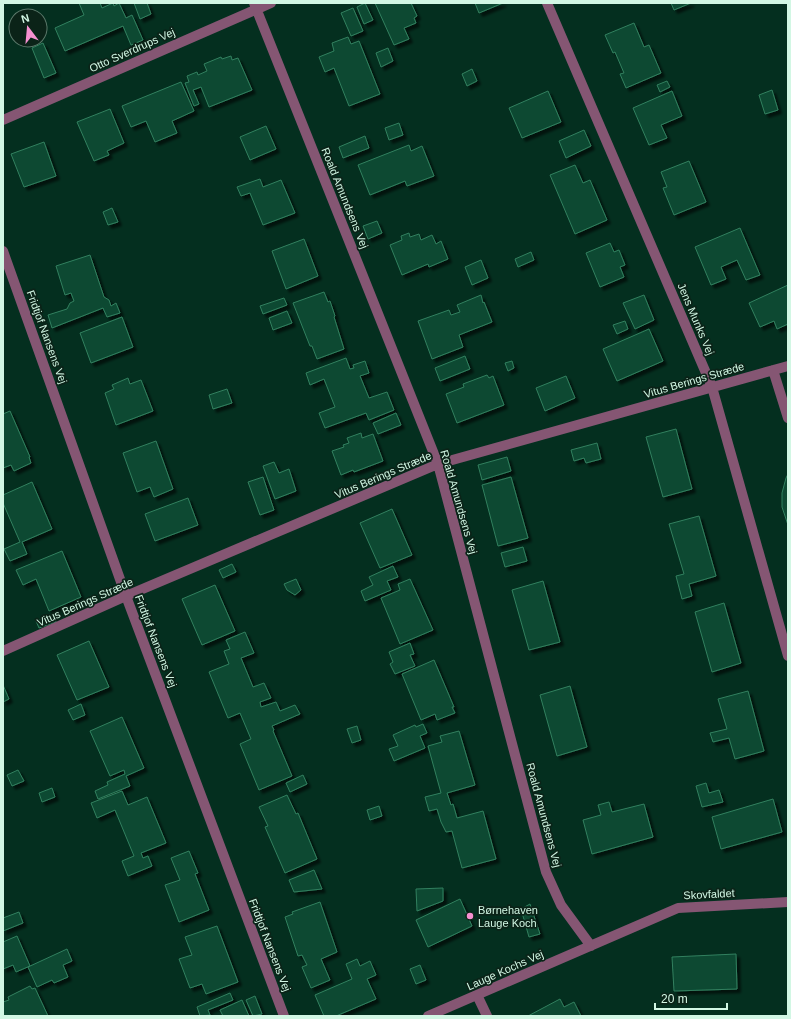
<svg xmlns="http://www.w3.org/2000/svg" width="791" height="1019" viewBox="0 0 791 1019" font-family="Arial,sans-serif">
	<defs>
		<filter id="shadow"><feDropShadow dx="3.5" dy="3.5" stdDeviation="1" flood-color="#0009"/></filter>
	</defs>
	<rect width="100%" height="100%" fill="#042f1f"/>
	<path fill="#0a4a32" stroke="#33805f" filter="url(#shadow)" d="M79,3H100L102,8L113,3L114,6L119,3L126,18L132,15L143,40L131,45L123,26L65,51L55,28L84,15Z
		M134,3H147L151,14L140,19Z
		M365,3L373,20L364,24L357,7Z
		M375,3H411L417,16L414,18L416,23L404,28L409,39L394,45Z
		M475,3H503L479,13Z
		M671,3H691L674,10Z
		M353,8L363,31L351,36L341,13Z
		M634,23L644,47L649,45L661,73L626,88L620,74L624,73L615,52L613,53L605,35Z
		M348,37L351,44L359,41L380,94L349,106L334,68L325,72L319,57L334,51L332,43Z
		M43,43L56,73L44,78L32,48Z
		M388,48L393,61L381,67L376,53Z
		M231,56L232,60L238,58L252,90L209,107L201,87L193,90L199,104L194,106L185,83L189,82L187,76L197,72L198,75L207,71L204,64L221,57L222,59Z
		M472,69L477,81L467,86L462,74Z
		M667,81L670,87L660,92L657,85Z
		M181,82L194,111L172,121L177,133L155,142L146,121L131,127L122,106Z
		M772,90L778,110L765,114L759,95Z
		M548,91L561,122L522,138L509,108Z
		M672,91L682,116L661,125L667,138L649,145L633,108Z
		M110,109L124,143L107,151L109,155L94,161L77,122Z
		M399,123L403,135L389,140L385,128Z
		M266,126L276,149L250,160L240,137Z
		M584,130L591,146L566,158L559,141Z
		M365,136L369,148L343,158L339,147Z
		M44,142L56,176L24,187L11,154Z
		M409,145L411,151L422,146L434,176L407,186L405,181L370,195L358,165Z
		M689,161L706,202L674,215L663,188L667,187L661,172Z
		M575,165L583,183L590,180L607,220L575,234L550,175Z
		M260,179L263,187L281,180L295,213L263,225L250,193L241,196L237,187Z
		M112,208L118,222L108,225L103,212Z
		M377,221L382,233L368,239L363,226Z
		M740,228L760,275L746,280L737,260L721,267L726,279L711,285L695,247Z
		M409,233L410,237L419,234L421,240L432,235L436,244L441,241L448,259L429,267L428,264L402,275L390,245L402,240L401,236Z
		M304,239L318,276L286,289L272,251Z
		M610,243L614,252L619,250L625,265L620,267L624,277L600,287L586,253Z
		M531,252L534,260L518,267L515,259Z
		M90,255L104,297L109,300L111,306L116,303L120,313L107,317L103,308L52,328L48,315L67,309L70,303L74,301L71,293L65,295L56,266Z
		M481,260L488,278L472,285L465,267Z
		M788,285V324L777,329L774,321L760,327L749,303Z
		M324,292L328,302L330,301L335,316L334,317L344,349L317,359L312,346H310L293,303Z
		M481,295L483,303L484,302L492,322L459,335L463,347L432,359L418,321L449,310L451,315L460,312L457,305Z
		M644,295L654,320L635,329L623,303Z
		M284,298L287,305L263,314L260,306Z
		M287,311L292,323L273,330L269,318Z
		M122,317L133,347L91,363L80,333Z
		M625,321L628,329L617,334L613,325Z
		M649,329L663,361L617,381L603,349Z
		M465,356L470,369L440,381L435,368Z
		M346,358L350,369L354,368L353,365L365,361L369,373L360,376L369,398L387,392L394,410L369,420L366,413L325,428L319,413L335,407L324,379L310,385L306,373Z
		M512,361L514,368L508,371L505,363Z
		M487,375L489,378L493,376L504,405L457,423L446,394L464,387L463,384Z
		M566,376L575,398L545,411L536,388Z
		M128,378L130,384L141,380L153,411L116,425L105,393L114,389L112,385Z
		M227,389L232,403L213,409L209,395Z
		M10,411L30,457H29L31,463L14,471L11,465L3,468V414Z
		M396,413L401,425L378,434L373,423Z
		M676,429L692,489L663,497L646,437Z
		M361,433L362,438L373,434L383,461L354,472L353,470L341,475L332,451L344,447L343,445L349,443L347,438Z
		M156,441L173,489L154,497L150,487L137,492L123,453Z
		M597,443L601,459L586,463L584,458L574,461L571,450Z
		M507,457L511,471L482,480L478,465Z
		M274,462L279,473L289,469L296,491L275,499L263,466Z
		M788,474V525L782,507V493L786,478Z
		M263,477L274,510L260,515L248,482Z
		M511,477L528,538L498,546L482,485Z
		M32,482L52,529L22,542L27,554L10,561L4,549L20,542L3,503V495Z
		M188,498L198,525L155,541L145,514Z
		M392,509L412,555L380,568L360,523Z
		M699,516L716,576L689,584L692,596L682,599L676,576L684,574L669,524Z
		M523,547L527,561L505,567L501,553Z
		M62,551L81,597L49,611L36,579L23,585L16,570Z
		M232,564L236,572L223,578L219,570Z
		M393,566L398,577L387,581L391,590L365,601L361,591L373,585L369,577Z
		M296,579L301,590L295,595L287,590L284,584Z
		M410,579L433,630L400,644L381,598L400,590L398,584Z
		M543,581L560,642L529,650L512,590Z
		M215,585L235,631L202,645L182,599Z
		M724,603L741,663L712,672L695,612Z
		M53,614L56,622L39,628L36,621Z
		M245,632L254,653L241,658L253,687L264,683L271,698L260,702L261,707L276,702L280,711L295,705L300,714L272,726L274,730L273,731L292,776L259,790L240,744L251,739L240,713L228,718L209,672L229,664L224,651L230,649L226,640Z
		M89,641L109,687L77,700L57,655Z
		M410,643L414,654L410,655L415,666L395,674L390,664L393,662L389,652Z
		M434,660L454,707H452L455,713L437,720L435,714L421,720L402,674Z
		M3,685L9,699L3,702Z
		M570,686L587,747L557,756L540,695Z
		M748,691L764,751L735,759L729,738L713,742L710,733L727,729L718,699Z
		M81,704L85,715L73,720L68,710Z
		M122,717L144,768L126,776L130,786L98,799L95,791L108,785L107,782L125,774L124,770L110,776L90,731Z
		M423,724L427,733L420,736L425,748L394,761L389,749L398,746L393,735L415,725L416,727Z
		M357,726L361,740L352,743L347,729Z
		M459,731L475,785L447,793L451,805L453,804L457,818L483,811L496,859L462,868L452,831L446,832L441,822L437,809L429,811L425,797L441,793L428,746L442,742L440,736Z
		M18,770L24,781L12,786L7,775Z
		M303,775L307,784L290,792L286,783Z
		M706,783L709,793L719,790L723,802L702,807L696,786Z
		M52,788L55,797L42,802L39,793Z
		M122,791L128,805L147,797L166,843L141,853L143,858L148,856L152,866L128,876L122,861L134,856L115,810L97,818L91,803Z
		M287,795L296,814L298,813L317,859L285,873L265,827L268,826L259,807Z
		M773,799L782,832L721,849L712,817Z
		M609,802L612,812L644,804L653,837L592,854L583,820L601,815L598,805Z
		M379,806L382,816L370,820L367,810Z
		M189,851L198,873L195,874L209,910L179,922L165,885L180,880L171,858Z
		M314,870L322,889L294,892L289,880Z
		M443,888V901L417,911L416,889Z
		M460,899L472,926L428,947L416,920Z
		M320,902L337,952L321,959L330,980L311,988L302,967L307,965L302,955L298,956L285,917L293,914L292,912Z
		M530,904L540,934L529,937L521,909Z
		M19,912L23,923L3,931V918Z
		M217,926L238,982L206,994L202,984L190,988L179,959L192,955L185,937Z
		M17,936L30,966L16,972L13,965L3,969V942Z
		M67,949L72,961L63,965L68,977L54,983L52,980L37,987L28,967Z
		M736,954L737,989L674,991L672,957Z
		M357,959L360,966L370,961L376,975L367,979L376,999L336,1016H324L315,995L352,979L346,964Z
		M420,965L426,980L416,984L410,969Z
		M30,986L32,989L35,988L48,1016H3V1002L9,1000L8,997Z
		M230,993L233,1000L208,1010L210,1015L200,1016L197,1007Z
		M255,996L262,1014L253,1016L246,1000Z
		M560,999L564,1007L574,1002L581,1016H528Z
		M242,1000L249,1016H223L220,1010Z"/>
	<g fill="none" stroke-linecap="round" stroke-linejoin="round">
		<path stroke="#855673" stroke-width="10" d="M254,3L438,464L546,872L561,905L591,946
			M547,3L712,387L788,656
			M3,120L271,3
			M3,251L126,596L284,1016
			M773,370L788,418
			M3,651L126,596L438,464L788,366
			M477,995L487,1016
			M428,1016L678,908L788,902"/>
	</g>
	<circle fill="#f690d0" stroke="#0b2318" stroke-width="1.5" cx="470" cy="916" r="4"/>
	<g text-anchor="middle" stroke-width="3.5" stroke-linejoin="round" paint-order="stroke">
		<g font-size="11" fill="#d2f7e4" stroke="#0b2318">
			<text transform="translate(132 50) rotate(-24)" y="4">Otto Sverdrups Vej</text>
			<text transform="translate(345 198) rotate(68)" y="4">Roald Amundsens Vej</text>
			<text transform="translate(696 319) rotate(67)" y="4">Jens Munks Vej</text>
			<text transform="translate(47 337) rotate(70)" y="4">Fridtjof Nansens Vej</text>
			<text transform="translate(694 380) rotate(-16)" y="4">Vitus Berings Stræde</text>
			<text transform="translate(383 475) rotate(-23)" y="4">Vitus Berings Stræde</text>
			<text transform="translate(459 502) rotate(74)" y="4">Roald Amundsens Vej</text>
			<text transform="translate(85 602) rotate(-24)" y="4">Vitus Berings Stræde</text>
			<text transform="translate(156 641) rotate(69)" y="4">Fridtjof Nansens Vej</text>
			<text transform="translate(544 815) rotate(75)" y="4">Roald Amundsens Vej</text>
			<text transform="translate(709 894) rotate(-3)" y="4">Skovfaldet</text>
			<text transform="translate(270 945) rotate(69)" y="4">Fridtjof Nansens Vej</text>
			<text transform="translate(505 970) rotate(-24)" y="4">Lauge Kochs Vej</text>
		</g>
		<g font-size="11" fill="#d2f7e4" stroke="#0b2318" text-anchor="start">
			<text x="478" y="914">Børnehaven<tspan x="478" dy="13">Lauge Koch</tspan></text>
		</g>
	</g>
	<rect width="791" height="1019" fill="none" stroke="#d2f7e4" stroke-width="8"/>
	<g transform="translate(28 28) rotate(344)"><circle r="19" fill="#0b2318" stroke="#5b786a"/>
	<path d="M0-3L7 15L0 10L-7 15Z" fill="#f690d0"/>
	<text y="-6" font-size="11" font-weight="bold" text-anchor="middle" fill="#d2f7e4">N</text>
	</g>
	<path d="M655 1003v6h72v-6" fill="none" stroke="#d2f7e4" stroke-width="2"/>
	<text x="661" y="1003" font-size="12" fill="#d2f7e4" stroke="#0b2318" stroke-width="3" paint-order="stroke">20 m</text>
</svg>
